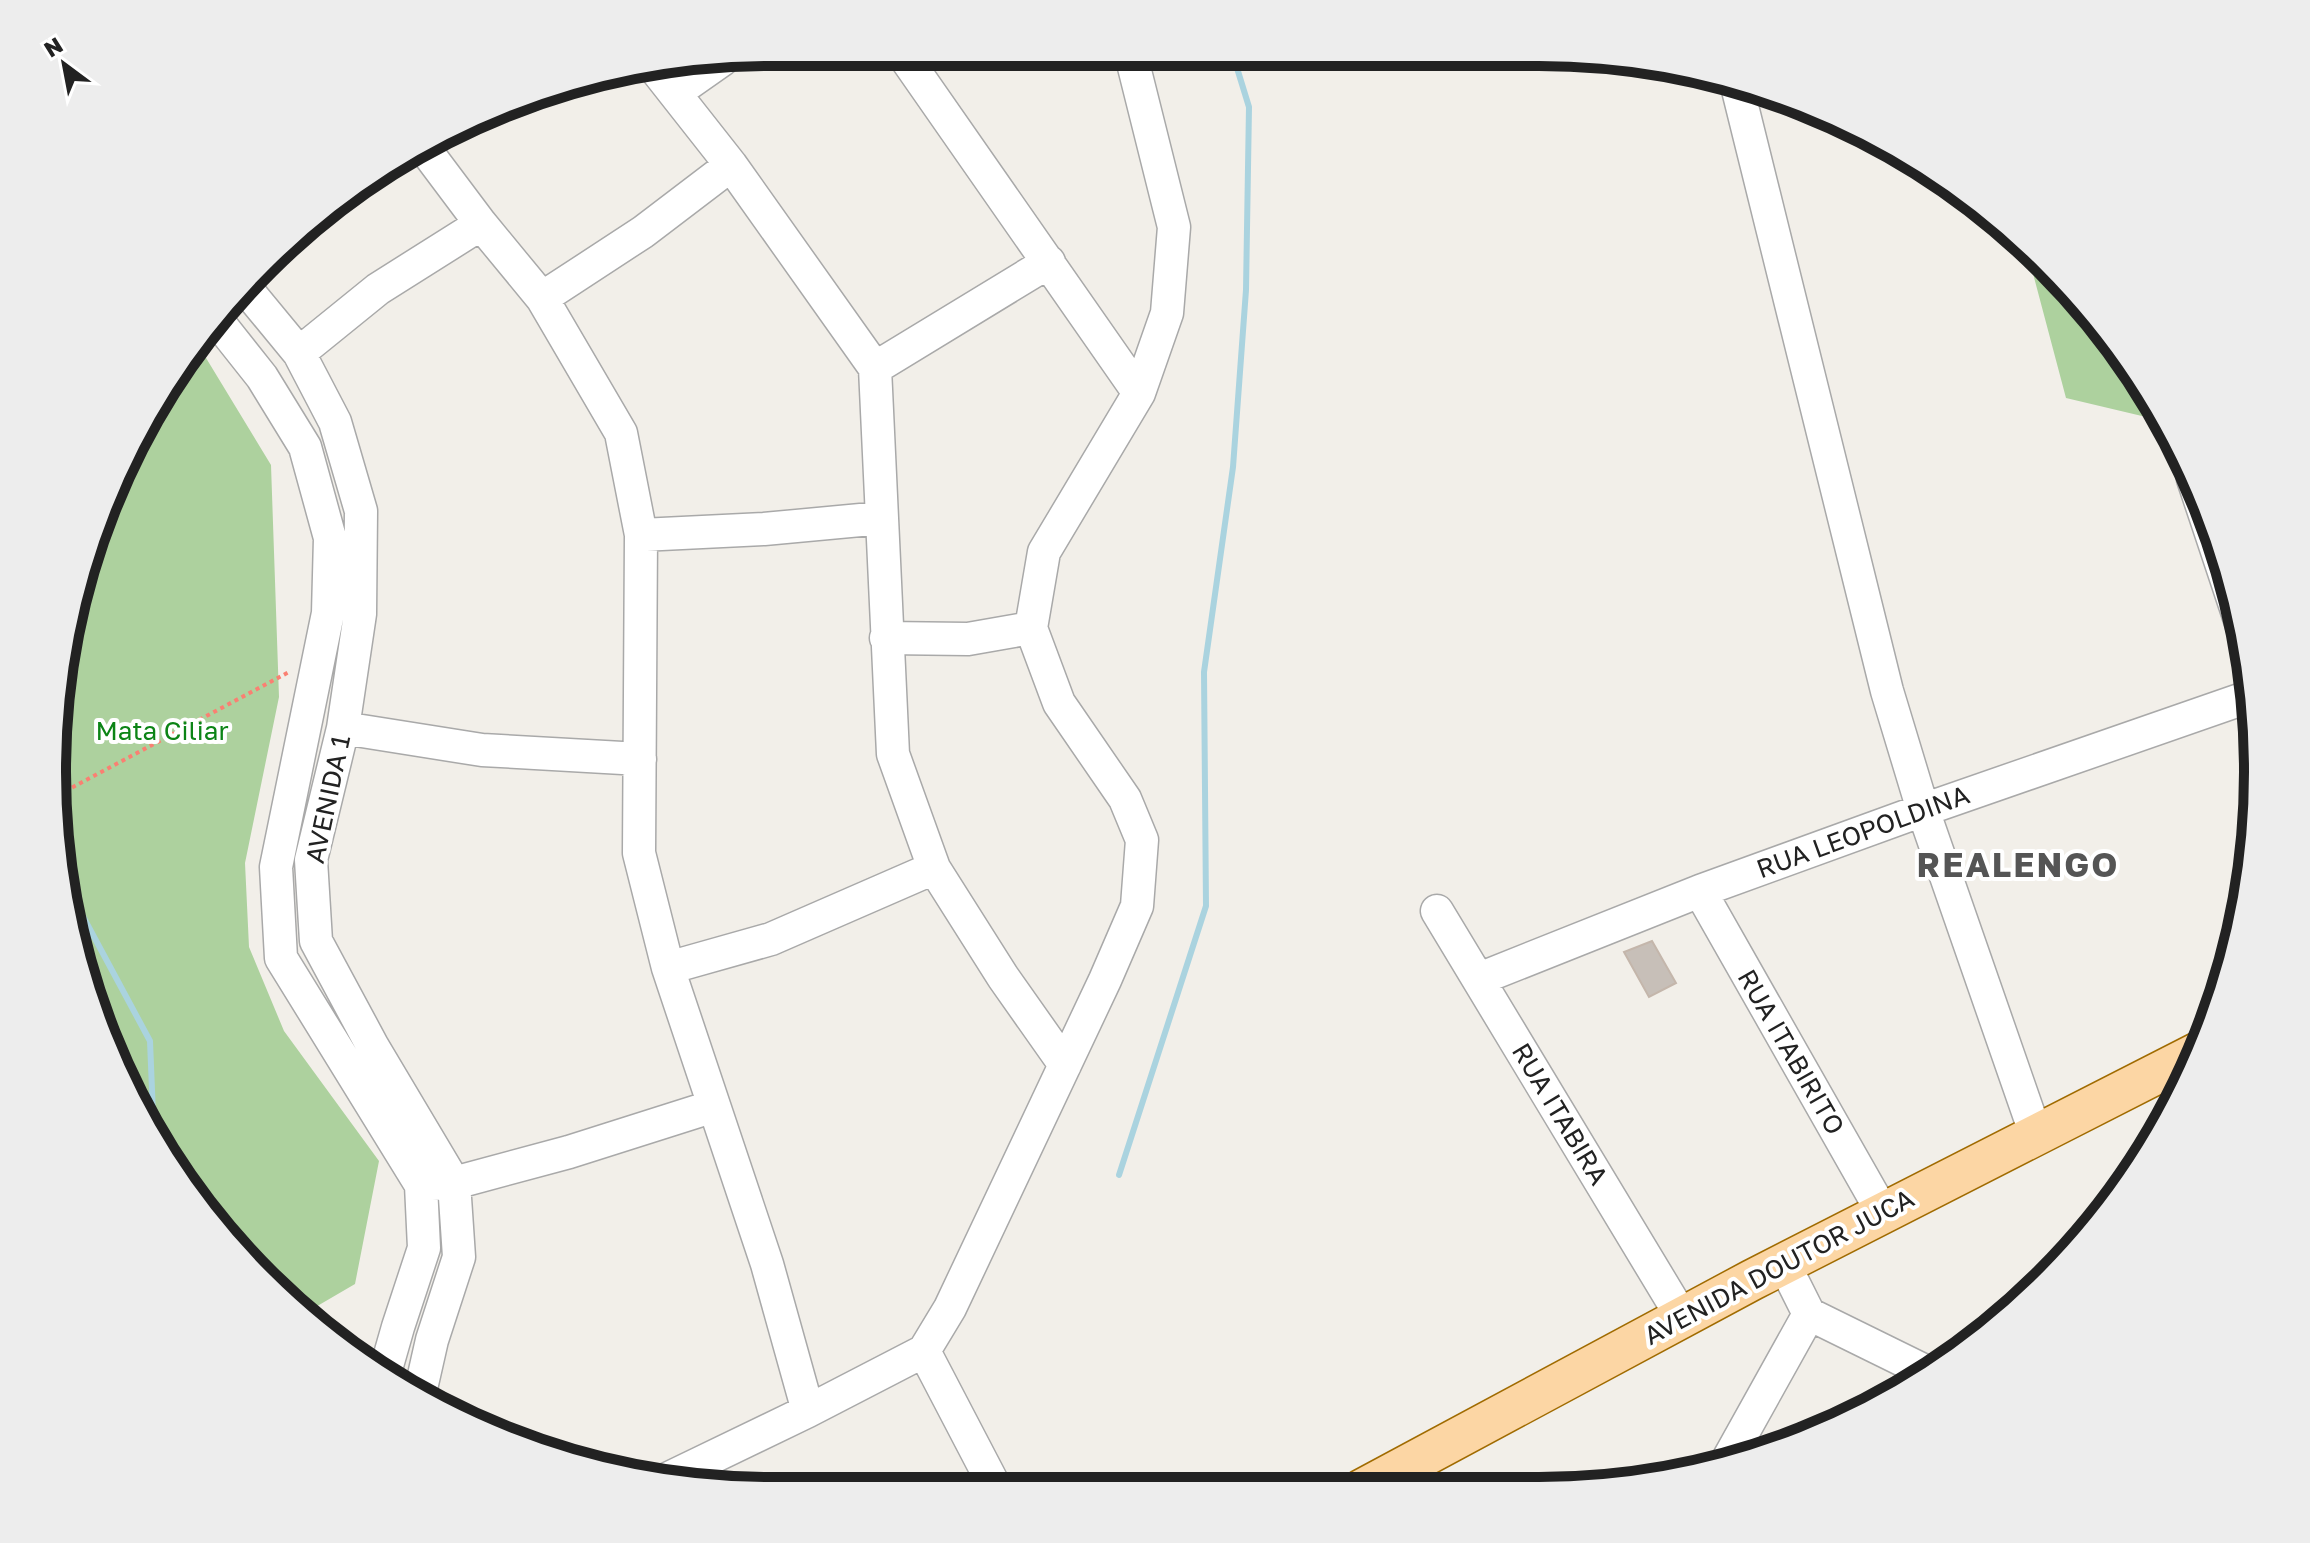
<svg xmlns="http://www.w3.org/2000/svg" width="2310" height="1543" viewBox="0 0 2310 1543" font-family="'Golos Text',sans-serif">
	<rect width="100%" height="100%" fill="#f2efe9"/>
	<path fill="#add19e" d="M2026,247L2047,262L2136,371L2163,421L2066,398Z
		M193,348L203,353L271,465L279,697L245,863L249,947L284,1031L379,1161L355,1284L307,1312L263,1281L148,1131L66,912L54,724L107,497Z"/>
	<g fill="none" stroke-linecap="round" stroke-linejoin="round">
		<path stroke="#aad3df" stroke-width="6" d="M64,881L150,1041L154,1139
			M1119,1175L1206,906L1204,672L1233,467L1246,290L1249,107L1233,55"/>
	</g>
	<path fill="#c7bfb8" stroke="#c4b6ab" stroke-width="2" d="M1652,941L1676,983L1649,997L1624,952Z"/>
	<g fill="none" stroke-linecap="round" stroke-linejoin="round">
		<g stroke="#a9a9a9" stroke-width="35">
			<path id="minor" d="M902,53L1139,393
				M657,71L731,165L875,368L893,754L934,868L1003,977L1065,1065
				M1738,90L1887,691L1923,810L2036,1135
				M675,93L722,60
				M424,148L481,224L542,298L621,433L641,535L639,853L668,968L767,1264L808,1411
				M247,290L299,353L335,422L361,511L360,614L343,728L311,860L316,941L373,1047L454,1183L459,1257L432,1340L420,1393
				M542,298L643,232L731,165
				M216,319L262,377L305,447L330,538L328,613L276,867L281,958L421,1185L424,1248L398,1327L386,1369
				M299,353L378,289L481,224
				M875,368L1049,262
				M2193,479L2245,635
				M641,535L764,529L882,518
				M886,638L968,639L1031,628
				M343,728L482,750L640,759
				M1700,891L1883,1213
				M1437,911L1682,1317
				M668,968L771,939L934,868
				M1479,979L1700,891L1923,810L2251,696
				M432,1184L454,1183L569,1152L714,1106
				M1784,1264L1809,1314L1931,1374
				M924,1351L995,1487
				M1726,1463L1809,1314
				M663,1481L808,1411L924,1351L950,1308L1105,980L1137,906L1142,840L1125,799L1059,703L1031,628L1044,552L1139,393L1167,313L1174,227L1131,55"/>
		</g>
		<g stroke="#a06b00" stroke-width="43">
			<path id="major" d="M1361,1490L1752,1280L2201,1051"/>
		</g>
		<path stroke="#fa8072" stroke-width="4" stroke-dasharray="4 4" stroke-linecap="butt" d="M58,795L289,672"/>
		<use href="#minor" stroke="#fff" stroke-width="32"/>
		<use href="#major" stroke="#fcd6a4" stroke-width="40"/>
	</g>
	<g text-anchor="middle" stroke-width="8" stroke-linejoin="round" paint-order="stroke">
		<g font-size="26" fill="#0c8416" stroke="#fff">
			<text x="162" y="740">Mata Ciliar</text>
		</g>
		<g font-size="26" fill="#222" stroke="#fff">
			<text transform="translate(328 799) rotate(-78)" y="9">AVENIDA 1</text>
			<text transform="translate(1863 832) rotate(-20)" y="9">RUA LEOPOLDINA</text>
			<text transform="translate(1791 1052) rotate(60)" y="9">RUA ITABIRITO</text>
			<text transform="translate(1560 1114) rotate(59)" y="9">RUA ITABIRA</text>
			<text transform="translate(1779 1267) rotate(-28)" y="9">AVENIDA DOUTOR JUCA</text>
		</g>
		<g font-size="34" font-weight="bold" letter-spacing="2" fill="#555" stroke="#fff">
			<text x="2018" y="877">REALENGO</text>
		</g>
	</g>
	<path d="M0 0H2310V1543H0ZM771 66H1539A705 705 0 0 1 2244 771V772A705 705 0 0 1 1539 1477H771A705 705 0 0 1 66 772V771A705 705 0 0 1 771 66Z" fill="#ededed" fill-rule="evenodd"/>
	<path fill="none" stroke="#222" stroke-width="10" d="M771 66H1539A705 705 0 0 1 2244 771V772A705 705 0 0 1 1539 1477H771A705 705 0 0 1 66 772V771A705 705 0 0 1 771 66Z"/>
	<g transform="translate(64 64) rotate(328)" stroke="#ffffff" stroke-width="6" paint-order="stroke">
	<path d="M0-6L14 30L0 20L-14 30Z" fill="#222222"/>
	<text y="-12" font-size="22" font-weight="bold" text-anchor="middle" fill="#222222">N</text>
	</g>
</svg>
